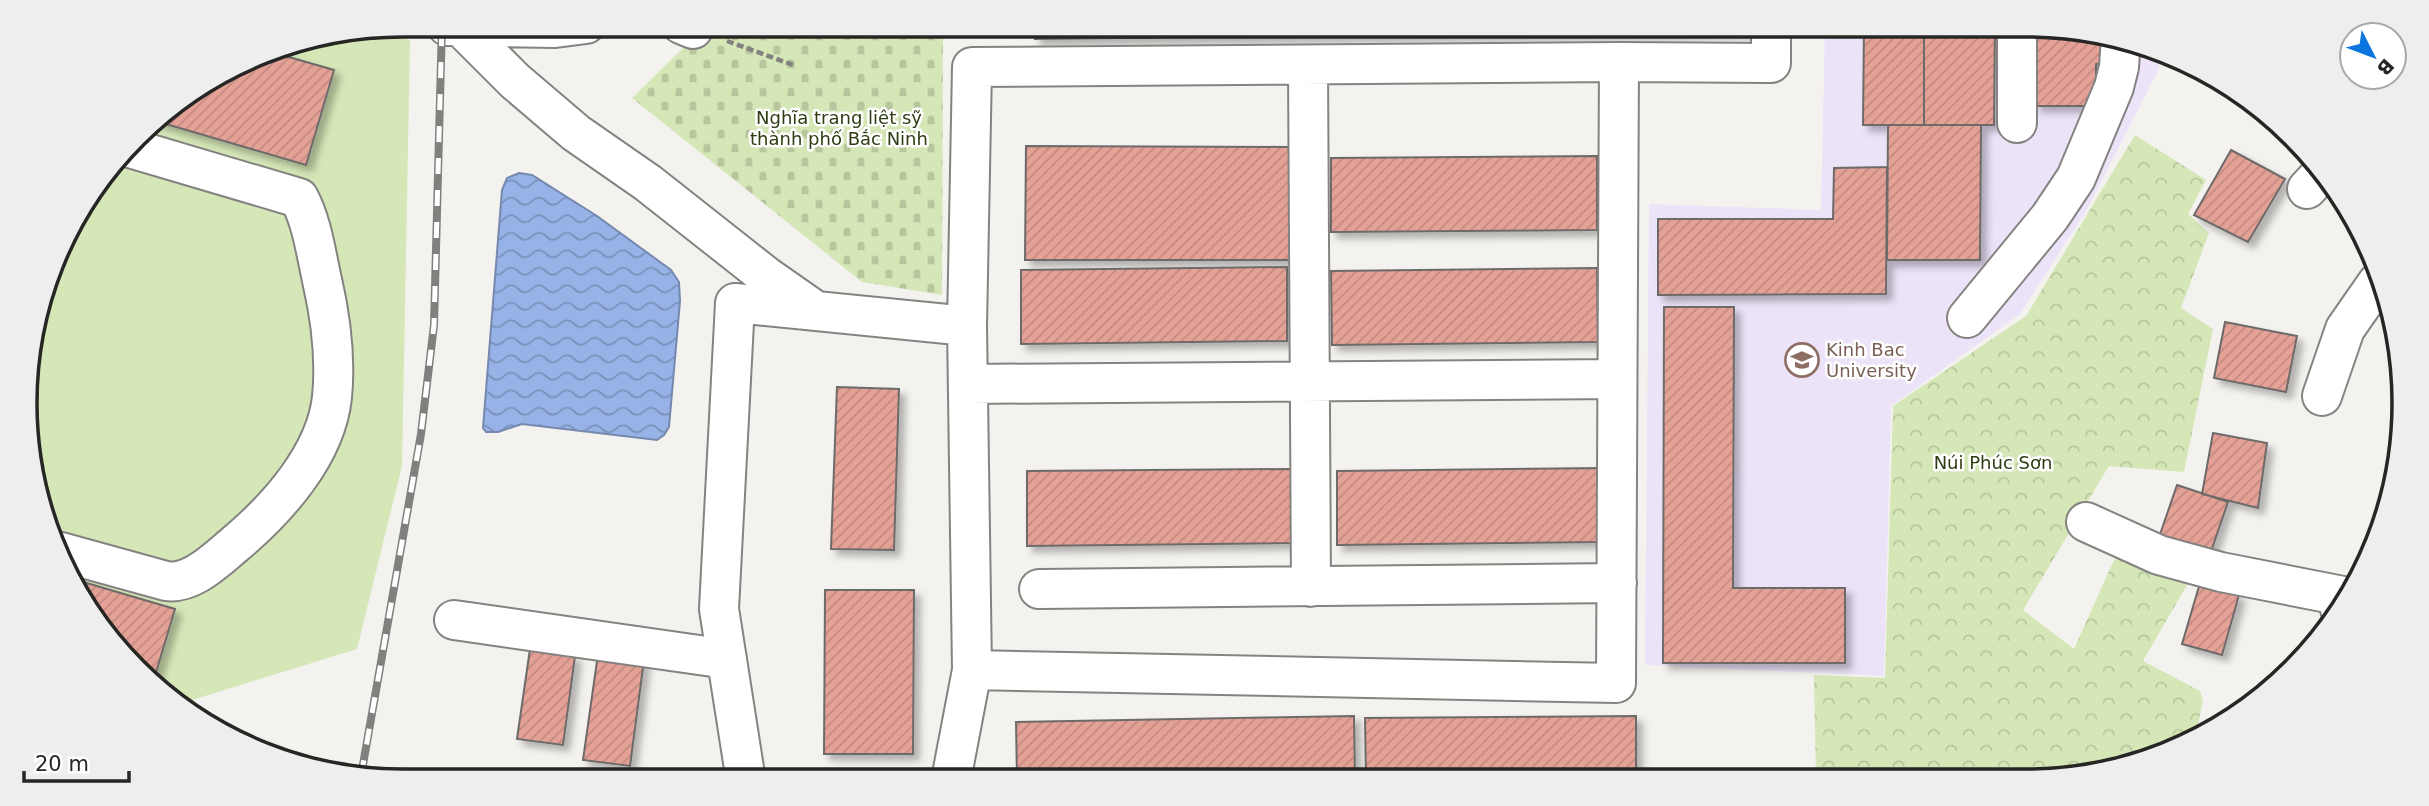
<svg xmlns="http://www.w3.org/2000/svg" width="2429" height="806" viewBox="0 0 2429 806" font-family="'DejaVu Sans',sans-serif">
	<defs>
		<pattern id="forest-crowns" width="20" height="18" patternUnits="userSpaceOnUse" patternTransform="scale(1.75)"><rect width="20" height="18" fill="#d5e7b7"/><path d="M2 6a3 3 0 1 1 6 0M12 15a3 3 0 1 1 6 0" fill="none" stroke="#b7c69d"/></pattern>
		<pattern id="cemetery-stones" width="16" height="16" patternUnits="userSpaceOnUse" patternTransform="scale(1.75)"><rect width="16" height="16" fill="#d5e7b7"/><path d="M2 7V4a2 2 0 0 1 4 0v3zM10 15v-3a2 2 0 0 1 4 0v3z" fill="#b7c69d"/></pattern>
		<pattern id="water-waves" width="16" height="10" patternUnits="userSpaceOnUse" patternTransform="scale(1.75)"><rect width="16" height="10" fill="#97b2e7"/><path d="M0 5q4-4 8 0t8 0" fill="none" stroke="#7b91bb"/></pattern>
		<pattern id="building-hatch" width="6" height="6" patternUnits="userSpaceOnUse" patternTransform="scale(1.75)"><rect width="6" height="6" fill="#e4a196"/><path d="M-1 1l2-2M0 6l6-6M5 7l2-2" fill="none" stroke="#c38a81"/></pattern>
		<filter id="shadow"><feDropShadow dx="6" dy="6" stdDeviation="3.5" flood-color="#0004"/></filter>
	</defs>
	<rect width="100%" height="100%" fill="#f4f2ef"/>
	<path fill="#ede3f9" d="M1825,25H2026L2124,37L2162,56L2158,71L2086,211L2020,314L1891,406L1884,676L1645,665L1649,204L1821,210Z"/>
	<path fill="url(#forest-crowns)" d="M2135,135L2206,180L2188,214L2209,233L2181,308L2213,329L2184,472L2109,466L2023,610L2074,649L2113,562L2120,553L2186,576L2187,585L2143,661L2200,691L2203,701L2194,742L2075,778L1816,779L1814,675L1885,678L1893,406L2026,316Z"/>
	<path fill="url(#cemetery-stones)" d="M707,25H943L942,295L862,282L632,98Z"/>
	<path fill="#d5e7b7" d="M374,30L410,40L402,466L357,649L179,704L89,614L37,501L28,354L64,235L153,119L259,53Z"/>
	<path fill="url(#water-waves)" stroke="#7588ad" stroke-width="2" d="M519,173L532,175L597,216L671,270L679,282L680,301L669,427L664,435L657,440L522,424L498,432H486L483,428L502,190L507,178Z"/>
	<path fill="url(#building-hatch)" stroke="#6e6b6a" stroke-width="2" filter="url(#shadow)" d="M1035,24H1747V32L1035,39Z
		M1864,24H1924V125H1863Z
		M1924,24H1995L1994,125H1924Z
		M2035,26L2115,36V63L2096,64V106H2035Z
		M268,51L334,70L306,165L152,120L259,53Z
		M1888,125H1981L1980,260H1887Z
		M1026,146L1290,147V260H1025Z
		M2231,150L2285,179L2248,242L2194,215Z
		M1597,156V230L1331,232V158Z
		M1887,167L1886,294L1658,295V219H1833L1834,168Z
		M1287,267V341L1021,344V270Z
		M1597,268L1598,342L1332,345L1331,271Z
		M1664,307H1734L1733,588H1845V663H1663Z
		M2225,322L2297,336L2286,392L2214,378Z
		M837,387L899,389L894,550L831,549Z
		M2213,433L2267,443L2258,508L2202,494Z
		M1603,468V542L1337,545V471Z
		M1292,469L1293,543L1027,546V471Z
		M2177,485L2228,502L2207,563L2156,546Z
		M73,579L175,609L154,679L89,614Z
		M2200,583L2239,595L2222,655L2182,644Z
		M825,590H914L913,754H824Z
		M530,649L575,656L563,745L517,739Z
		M598,654L644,660L630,766L583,760Z
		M1354,716L1355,780H1017L1016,722Z
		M1636,716V779L1366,780L1365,718Z"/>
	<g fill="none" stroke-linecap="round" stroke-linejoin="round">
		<g stroke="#858381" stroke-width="42">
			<path id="minor" d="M458,24L515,81L576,133L648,183L766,276L816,311
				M681,24L693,29
				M447,26L555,28L586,24
				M1308,65L1311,587
				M2017,123V24
				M2307,189L2320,175
				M1967,318L2050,217L2076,178L2114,87L2119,67L2121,37
				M968,384L1617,379
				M2322,396L2345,329L2377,283
				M2086,522L2159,555L2221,572L2343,596L2340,609
				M61,552L166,581C191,585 216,560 234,545C277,509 326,455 332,397C336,357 331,319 322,280C316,253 312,222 299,198L130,148
				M1039,589L1617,583
				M454,620L727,659
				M972,670L1616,683L1619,62
				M951,780L972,670L967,326L972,67L1619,62L1771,63V24
				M746,781L719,609L735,303L967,326"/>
		</g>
		<path stroke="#838280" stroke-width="4.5" stroke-dasharray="7 3.5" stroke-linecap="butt" d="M727,41L796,66"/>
		<use href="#minor" stroke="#fff" stroke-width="38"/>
		<g stroke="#81807e" stroke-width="8">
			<path id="rail" d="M361,776L421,434L434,325L442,24"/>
		</g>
		<use href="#rail" stroke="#fff" stroke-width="5" stroke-dasharray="16" stroke-linecap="butt"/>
	</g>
	<defs>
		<g id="university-ring" transform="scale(1.75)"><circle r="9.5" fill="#fff" stroke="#8d6e63" stroke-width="1.5"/><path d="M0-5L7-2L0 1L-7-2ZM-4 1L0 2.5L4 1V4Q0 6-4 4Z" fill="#8d6e63"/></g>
	</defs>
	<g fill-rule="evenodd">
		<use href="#university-ring" x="1802" y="360"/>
	</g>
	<g text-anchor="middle" stroke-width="5" stroke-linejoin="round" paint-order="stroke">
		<g font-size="18" fill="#2f3c12" stroke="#fff">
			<text x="839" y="124">Nghĩa trang liệt sỹ<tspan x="839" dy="21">thành phố Bắc Ninh</tspan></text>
			<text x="1993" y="469">Núi Phúc Sơn</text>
		</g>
		<g font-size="18" fill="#785e54" stroke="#fff" text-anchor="start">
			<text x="1826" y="356">Kinh Bac<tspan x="1826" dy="21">University</tspan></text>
		</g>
	</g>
	<path d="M0 0H2429V806H0ZM403 37H2026A366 366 0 0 1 2392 403V403A366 366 0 0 1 2026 769H403A366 366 0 0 1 37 403V403A366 366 0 0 1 403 37Z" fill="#eee" fill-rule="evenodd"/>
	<path fill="none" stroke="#262625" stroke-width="3.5" d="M403 37H2026A366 366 0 0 1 2392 403V403A366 366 0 0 1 2026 769H403A366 366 0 0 1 37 403V403A366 366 0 0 1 403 37Z"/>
	<g transform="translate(2373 56) rotate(132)"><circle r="33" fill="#ffffff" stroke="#a8a8a8" stroke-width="2"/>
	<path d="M0-5L12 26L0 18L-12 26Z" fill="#0c76de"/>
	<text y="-10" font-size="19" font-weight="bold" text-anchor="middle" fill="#262625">B</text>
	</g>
	<path d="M24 771v10h105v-10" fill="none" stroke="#262625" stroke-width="3.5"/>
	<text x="35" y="771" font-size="21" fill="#262625" stroke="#ffffff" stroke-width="5" paint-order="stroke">20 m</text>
</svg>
